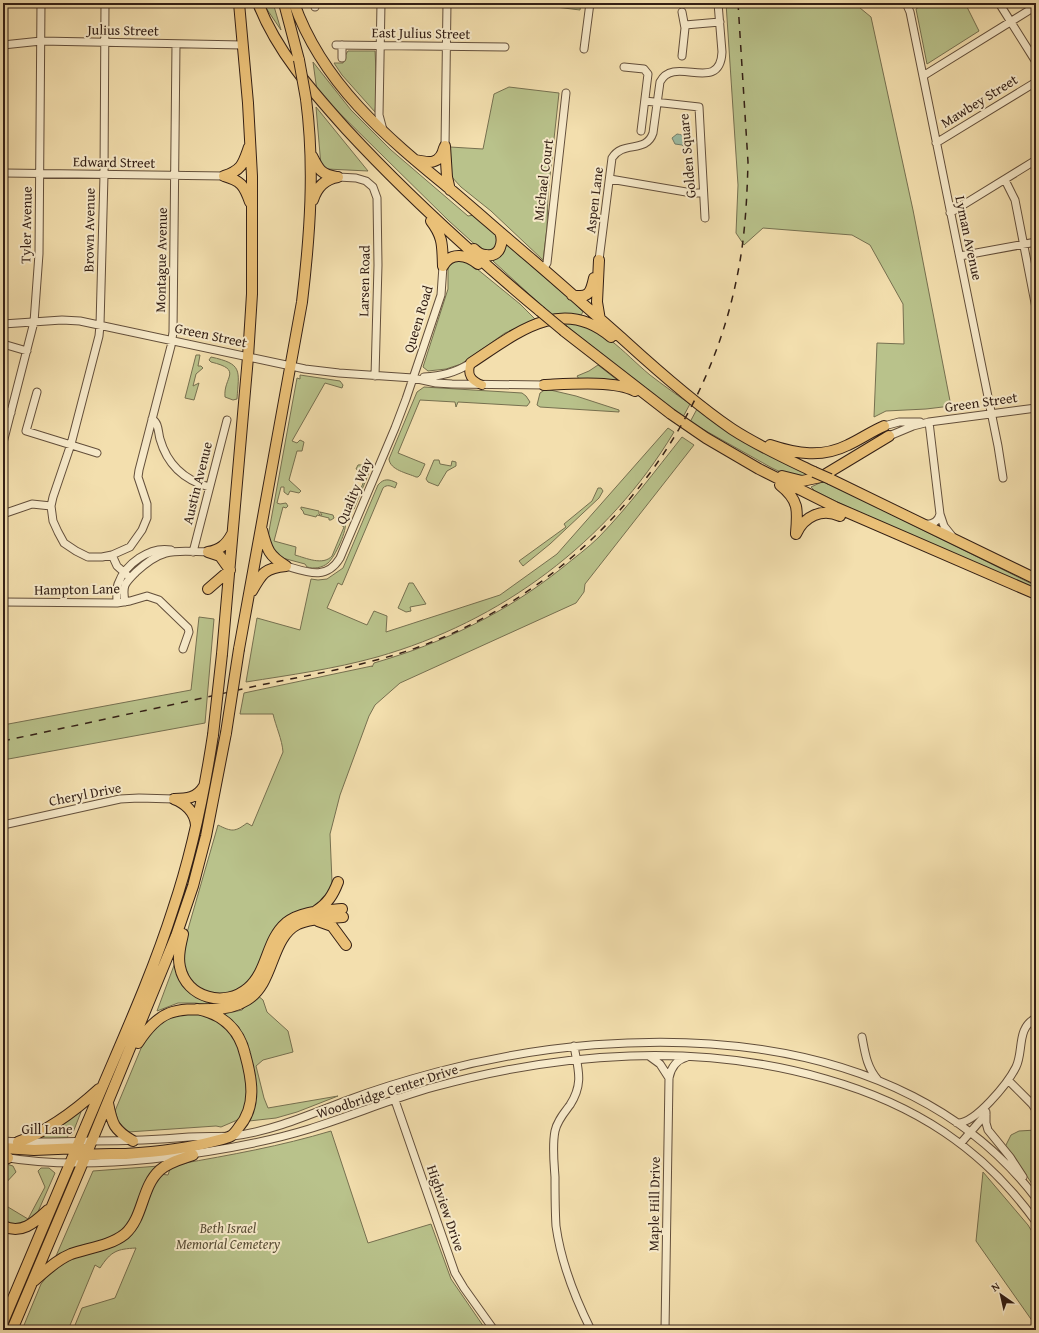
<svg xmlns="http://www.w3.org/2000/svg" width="1039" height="1333" viewBox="0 0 1039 1333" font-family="'Gentium Book Plus',serif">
	<rect width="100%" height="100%" fill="#f3dfae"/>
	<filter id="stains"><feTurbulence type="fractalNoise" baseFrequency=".005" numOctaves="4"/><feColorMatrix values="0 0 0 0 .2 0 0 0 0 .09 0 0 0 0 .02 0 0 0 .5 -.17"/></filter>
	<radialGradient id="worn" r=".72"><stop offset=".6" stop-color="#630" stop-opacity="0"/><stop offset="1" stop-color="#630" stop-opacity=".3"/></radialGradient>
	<path fill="#b9c28b" stroke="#767050" d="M263,3H273L281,30L264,5Z
		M524,3H581L580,10Z
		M726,3H800L802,7L817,3H854L871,17L913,210L951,406L926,409L886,411L874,417L877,343L904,344L903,304L870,245L852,235L763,228L744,245L736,233L738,185Z
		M925,3H965L979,31L927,64L916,9Z
		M348,51H375L377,90L375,112L342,75L334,63H343L346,54Z
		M313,62L351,110L391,150L468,216L474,215L498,237L497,247L490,252L481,250L449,221L317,91Z
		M509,87L559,93L548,194L547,228L543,260L491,211L461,187L450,175V147L483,149L494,94Z
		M316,107L368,171L327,169L321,166Z
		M506,244L573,302L583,312L581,315L553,316L493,261L501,254Z
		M454,260H466L520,304L536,320L505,333L461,364L446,369L428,371L423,367L448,289V268Z
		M563,323C603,324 622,352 650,375C663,385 677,395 690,404L683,417L659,400Z
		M196,355H200L198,366H201L203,368L196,374L193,386L199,383L194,400L185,398Z
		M211,357C243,364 239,370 237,399L233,400L225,397C223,377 244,370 211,362L209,360Z
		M598,365L621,383L579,379L577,376L589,371Z
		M300,375L340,381L343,385L342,388L325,383L292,441L297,443L300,440L304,442L302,451H297L289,480L301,491L299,493L290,491L288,495L284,492V487H281L277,503L280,504L286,503L288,506L286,508L283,507L274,541L296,547L295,555C306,558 323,566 332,556L344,527L341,525L340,523L342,521L345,522C348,529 335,557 328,563C322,568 314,569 307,567L305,564L275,556L268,540L269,531L297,378L300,379Z
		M424,387L522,393L526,396L530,402L527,406L458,402L456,407L455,402L420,400L398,453L425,464L420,475L418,477H416C407,473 390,470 389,459L417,392Z
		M546,389L576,396L619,410V412L540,407L537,405L540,393Z
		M697,409L812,475L810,477H791L772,468L690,422Z
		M668,428L674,432C608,542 501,622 377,657C334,669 290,675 246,682L257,618L300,630L311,579L318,580L327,579L343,568L378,485C384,478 389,479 397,483L395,488C391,486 387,484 383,488L342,585L338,583L327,608L367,625L374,611L387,616L386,632L500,595L557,554Z
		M682,437L694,445L585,584L584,592L576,603L400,683L375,705L369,716L340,795L330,834L332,882L331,892L316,907L294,914L251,981L229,994H217L208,992L193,984L183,964L184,943L218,825C232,832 235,832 247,823L252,826L283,752C282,739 276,727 273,714H240L244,693L372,666V667L374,663C443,643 506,613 562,568C574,558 588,548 599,537C629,506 655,471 682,437Z
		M434,460H439L440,464L451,466L452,461L456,462V466L447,471L438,486L428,482L426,479Z
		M358,465C364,464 369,468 368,475L354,509L349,511L347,508L348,507L352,509L367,474L356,469Z
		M824,481L1036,586V590L858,512L815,491L811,487Z
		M598,488H601L603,491L599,498L550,544L523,566L519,561L566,527L564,524L592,501Z
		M301,507L319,511V514L320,515H322L320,512L333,515L334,518L331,520H329V518L317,515L316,517L304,514L303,511L301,509Z
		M409,583H413L426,604L410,607L411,611L406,612L398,608Z
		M199,617L214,619L205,723L3,760V725L191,690Z
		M176,960V972L193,995L207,1000L240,1001L216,1006L195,1003H178L157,1011Z
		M257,995L263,1000L267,1012L288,1031L293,1052L263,1060L256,1066L264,1098L268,1108L338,1096L297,1112L276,1118L249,1121L254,1107L255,1076L251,1058L239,1027L224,1014L242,1010Z
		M180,1012H202L221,1020L238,1040L244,1061L248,1095L242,1118L221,1127L216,1126L128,1132L118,1121L115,1111L147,1034L160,1020Z
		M80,1112H81L72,1135L69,1134L67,1138L31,1139Z
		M1036,1130V1190L1021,1167L1005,1147L1011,1135L1019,1131Z
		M331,1131L368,1243L431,1224L451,1279L486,1330H73L82,1308L115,1298L136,1248C117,1249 111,1251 100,1268L95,1265L68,1330H22L41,1284L53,1269L71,1259L120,1240L144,1206L160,1174L168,1175L170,1169L179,1164C231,1155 281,1146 331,1131Z
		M3,1163L13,1166L16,1172L3,1186Z
		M159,1166L129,1225L118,1235L56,1256L93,1171Z
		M41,1168H49L55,1173L37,1214L21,1226L3,1222V1204L28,1219L45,1187L38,1171Z
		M983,1172L1028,1225L1036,1238V1320L1033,1322L976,1241Z"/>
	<path fill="#9cbda6" stroke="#727e6c" d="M677,134C684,135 688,137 691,144L690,146L686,148L682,145L675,144L672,138Z"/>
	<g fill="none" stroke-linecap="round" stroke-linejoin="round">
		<g stroke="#634f3b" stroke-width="9">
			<path id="minor" d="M105,3L104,175L100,325L99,336L71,444L53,497L51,506L53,521L58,532L64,543L76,551L88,557H102L112,555L130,547L142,530L147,518V504L138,477L139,470L171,346L173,332L176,44
				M381,3L379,115L383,130
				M906,3L910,12L998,446L1003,478
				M999,3L1036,62
				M315,7V3
				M685,25L720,22
				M3,45L41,41L242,45
				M336,45L505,47
				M584,49L590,3
				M682,56L685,28L682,12
				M342,58V45
				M624,67L644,69L648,74L641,131
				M923,76L1036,6
				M645,101L699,107L705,218
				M936,143L1036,82
				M445,146L447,3
				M5,173L224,176
				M338,177L356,178L366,181L373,187L377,198L378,265L375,376
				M610,179L692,193H703
				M1005,180L1015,200L1036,308
				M950,213L1036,160
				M960,256L1036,242
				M599,260L612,158C623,140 646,154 653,133L660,82C674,54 720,95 722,52L718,3
				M543,269L547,263L566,93
				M3,324L62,320L80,321L305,369L339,373L413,378L436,383L452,384L544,385
				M3,344L27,351
				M424,377C441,376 455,373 471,363
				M37,392L26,431L97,453
				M3,410L11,413
				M152,419C159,423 158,432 160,439C167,464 184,480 209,487
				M929,422L940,514L944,526L952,536
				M884,426L899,422H920
				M889,436L913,426L929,422L1036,408
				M3,443L34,322L39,254L41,3
				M3,514L32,504L51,506
				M924,524C932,525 938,522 940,514
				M193,552L227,420
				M112,555L117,566L127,575
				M286,566C307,572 326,581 340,558L395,428L406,399L441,295L443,266
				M3,602L117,603L130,601L147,596L159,600L188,628L189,632L183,649
				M125,602C122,585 125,583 136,572C163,547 174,551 208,552
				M117,603C117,596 116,590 118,584C125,564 150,546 171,550
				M3,825L120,799L139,798L174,799
				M862,1037C865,1053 867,1068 878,1080
				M574,1046C578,1069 584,1083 570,1105C564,1113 557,1121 555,1131C552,1146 554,1162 555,1177C555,1193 555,1210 556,1226C561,1262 575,1298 591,1330
				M649,1056L660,1064L669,1078
				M1008,1080L1032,1104L1036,1110
				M390,1086L455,1273L464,1288L494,1330
				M986,1112V1123L988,1130L1010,1157L1023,1177
				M957,1123C975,1124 1008,1083 1016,1067C1024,1051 1016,1028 1036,1018
				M3,1141C32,1143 62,1142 91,1141C124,1141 156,1140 189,1137C204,1136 219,1137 233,1136C273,1131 311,1114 348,1100C377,1089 407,1080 437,1072C633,1020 901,1021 1036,1198
				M961,1143L986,1114
				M3,1157C52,1166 103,1164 152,1159C205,1153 257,1145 309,1129C351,1116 391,1099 434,1087C561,1052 699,1042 826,1079C914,1104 983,1148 1036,1222
				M665,1330L669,1078C671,1067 676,1060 687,1057
				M1031,1330L1036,1327"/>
		</g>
		<g stroke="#331f15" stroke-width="10">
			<path id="major" d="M471,363C466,375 472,381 482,385"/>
		</g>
		<g stroke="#331f15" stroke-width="12">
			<path id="highway" d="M258,3C277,52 312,91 346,129C406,194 472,254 540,311
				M284,3L299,60
				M294,3C322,83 386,137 450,189C476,211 502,234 528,256C561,284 593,313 625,341C659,372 694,403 732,429C758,446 787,459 814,472
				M445,146L447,177L450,190
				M312,156C319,170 321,174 336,177
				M415,160C429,163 440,165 444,148
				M224,176C241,181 244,185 250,202
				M224,176C242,170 243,164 249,147
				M313,200C317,187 325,179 338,177
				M431,221C444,238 442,247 443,266
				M474,249C477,252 481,255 486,255C500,258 504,242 500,232
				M599,260L597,302L600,320
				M443,266C451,251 467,255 478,264
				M572,295C589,299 591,292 594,278
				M564,331L671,414L706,438L759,469L835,507L1036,594
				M471,363C514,335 561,294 611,337
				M544,385C568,384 615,380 635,391
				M770,445C797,454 822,458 848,445C861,439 872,431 884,426
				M782,476L802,481L821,477L889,436
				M830,479L1036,579
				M780,485C799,500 798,510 796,533
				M262,530C267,550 269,556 286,566
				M796,534C804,516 822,508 840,516
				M208,552C220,550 226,545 232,534
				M208,589L230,570L220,556L208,552
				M252,591C262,573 265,568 286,566
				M239,649L302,302C310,235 315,167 306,99
				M222,654L248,357L252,294V176L248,103L239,3
				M174,799C185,803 195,812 196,825
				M174,799C187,799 197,798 204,786
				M316,911C328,903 333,895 338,882
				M318,921L332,926L346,945
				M183,934C181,945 177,955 180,967C186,998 225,1008 248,988C268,971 266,940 286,923C301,911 323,911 342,909
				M138,1043C160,1009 174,1009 212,1009C225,1009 236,1007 247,1000C275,983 270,938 298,924C311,918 329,918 343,917
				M108,1103C112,1124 114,1130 133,1141
				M18,1142C48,1131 76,1110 99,1089
				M3,1148L34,1150L81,1148
				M80,1156C95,1153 111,1154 126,1154C154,1152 184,1149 211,1142C217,1140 226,1139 231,1136C234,1134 237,1130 239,1127C257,1106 252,1079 245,1054C239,1029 222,1014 197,1009
				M3,1159L8,1158
				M3,1226C22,1235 35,1222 48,1210
				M34,1281C46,1271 56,1260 71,1254C88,1248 110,1246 125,1234C144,1217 141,1187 160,1170C169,1162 181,1159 193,1155
				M3,1322C34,1248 65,1175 96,1102C123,1038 152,975 173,909C192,853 204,794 213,735
				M12,1330L86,1155L176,936L193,886L206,836L226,733"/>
		</g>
		<use href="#minor" stroke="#f7eaca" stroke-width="7"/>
		<use href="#major" stroke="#eac077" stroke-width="8"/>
		<use href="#highway" stroke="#eac077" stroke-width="10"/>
		<path stroke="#331f15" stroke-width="1.5" stroke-dasharray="7 7" stroke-linecap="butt" d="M3,741C87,723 172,705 256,686C309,675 364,666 416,648C579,590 703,447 737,277C745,239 747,200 748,162L738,3"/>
		<g stroke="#331f15" stroke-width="12" stroke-linecap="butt">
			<path id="highway-bridge" d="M299,60L306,99
				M540,311L564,331
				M814,472L830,479
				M226,733L239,649
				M213,735L222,654"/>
		</g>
		<use href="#highway-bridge" stroke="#eac077" stroke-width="10"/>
	</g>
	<g text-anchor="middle" stroke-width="4" stroke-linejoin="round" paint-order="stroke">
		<g font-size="14" fill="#331f15" stroke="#f7eaca">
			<text transform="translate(123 30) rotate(1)" y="5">Julius Street</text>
			<text transform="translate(421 33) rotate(1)" y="5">East Julius Street</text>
			<text transform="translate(979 101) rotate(-32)" y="5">Mawbey Street</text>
			<text transform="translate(687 156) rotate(-95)" y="5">Golden Square</text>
			<text transform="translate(114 162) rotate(1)" y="5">Edward Street</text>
			<text transform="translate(543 180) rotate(-83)" y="5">Michael Court</text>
			<text transform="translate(594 200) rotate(-83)" y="5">Aspen Lane</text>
			<text transform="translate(26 225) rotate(-89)" y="5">Tyler Avenue</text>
			<text transform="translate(89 230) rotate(-89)" y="5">Brown Avenue</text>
			<text transform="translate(969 238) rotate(78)" y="5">Lyman Avenue</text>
			<text transform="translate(161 260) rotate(-89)" y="5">Montague Avenue</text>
			<text transform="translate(364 281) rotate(-89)" y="5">Larsen Road</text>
			<text transform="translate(418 319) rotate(-73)" y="5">Queen Road</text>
			<text transform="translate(211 335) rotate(12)" y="5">Green Street</text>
			<text transform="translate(981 402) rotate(-8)" y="5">Green Street</text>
			<text transform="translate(197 483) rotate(-76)" y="5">Austin Avenue</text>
			<text transform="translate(354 491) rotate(-67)" y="5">Quality Way</text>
			<text transform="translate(77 589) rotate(-1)" y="5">Hampton Lane</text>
			<text transform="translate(85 794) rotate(-11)" y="5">Cheryl Drive</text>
			<text transform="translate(387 1091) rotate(-18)" y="5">Woodbridge Center Drive</text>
			<text x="47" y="1134">Gill Lane</text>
			<text transform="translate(654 1204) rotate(-89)" y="5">Maple Hill Drive</text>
			<text transform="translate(446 1208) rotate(71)" y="5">Highview Drive</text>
		</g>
		<g font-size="14" font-style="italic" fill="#5b5038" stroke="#f7eaca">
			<text x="228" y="1233">Beth Israel<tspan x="228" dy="16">Memorial Cemetery</tspan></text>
		</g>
	</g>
	<rect width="1039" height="1333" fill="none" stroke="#f3dfae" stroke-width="16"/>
	<rect x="4" y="4" width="1031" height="1325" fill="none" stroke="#331f15" stroke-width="2"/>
	<rect x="8" y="8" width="1023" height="1317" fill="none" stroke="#331f15"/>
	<g transform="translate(1001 1295) rotate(326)" stroke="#f7eaca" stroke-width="3" paint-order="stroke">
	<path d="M0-3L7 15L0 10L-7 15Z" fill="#331f15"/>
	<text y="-6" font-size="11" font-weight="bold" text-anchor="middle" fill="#331f15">N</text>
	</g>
	<rect width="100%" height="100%" filter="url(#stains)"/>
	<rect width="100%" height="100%" fill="url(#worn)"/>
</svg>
